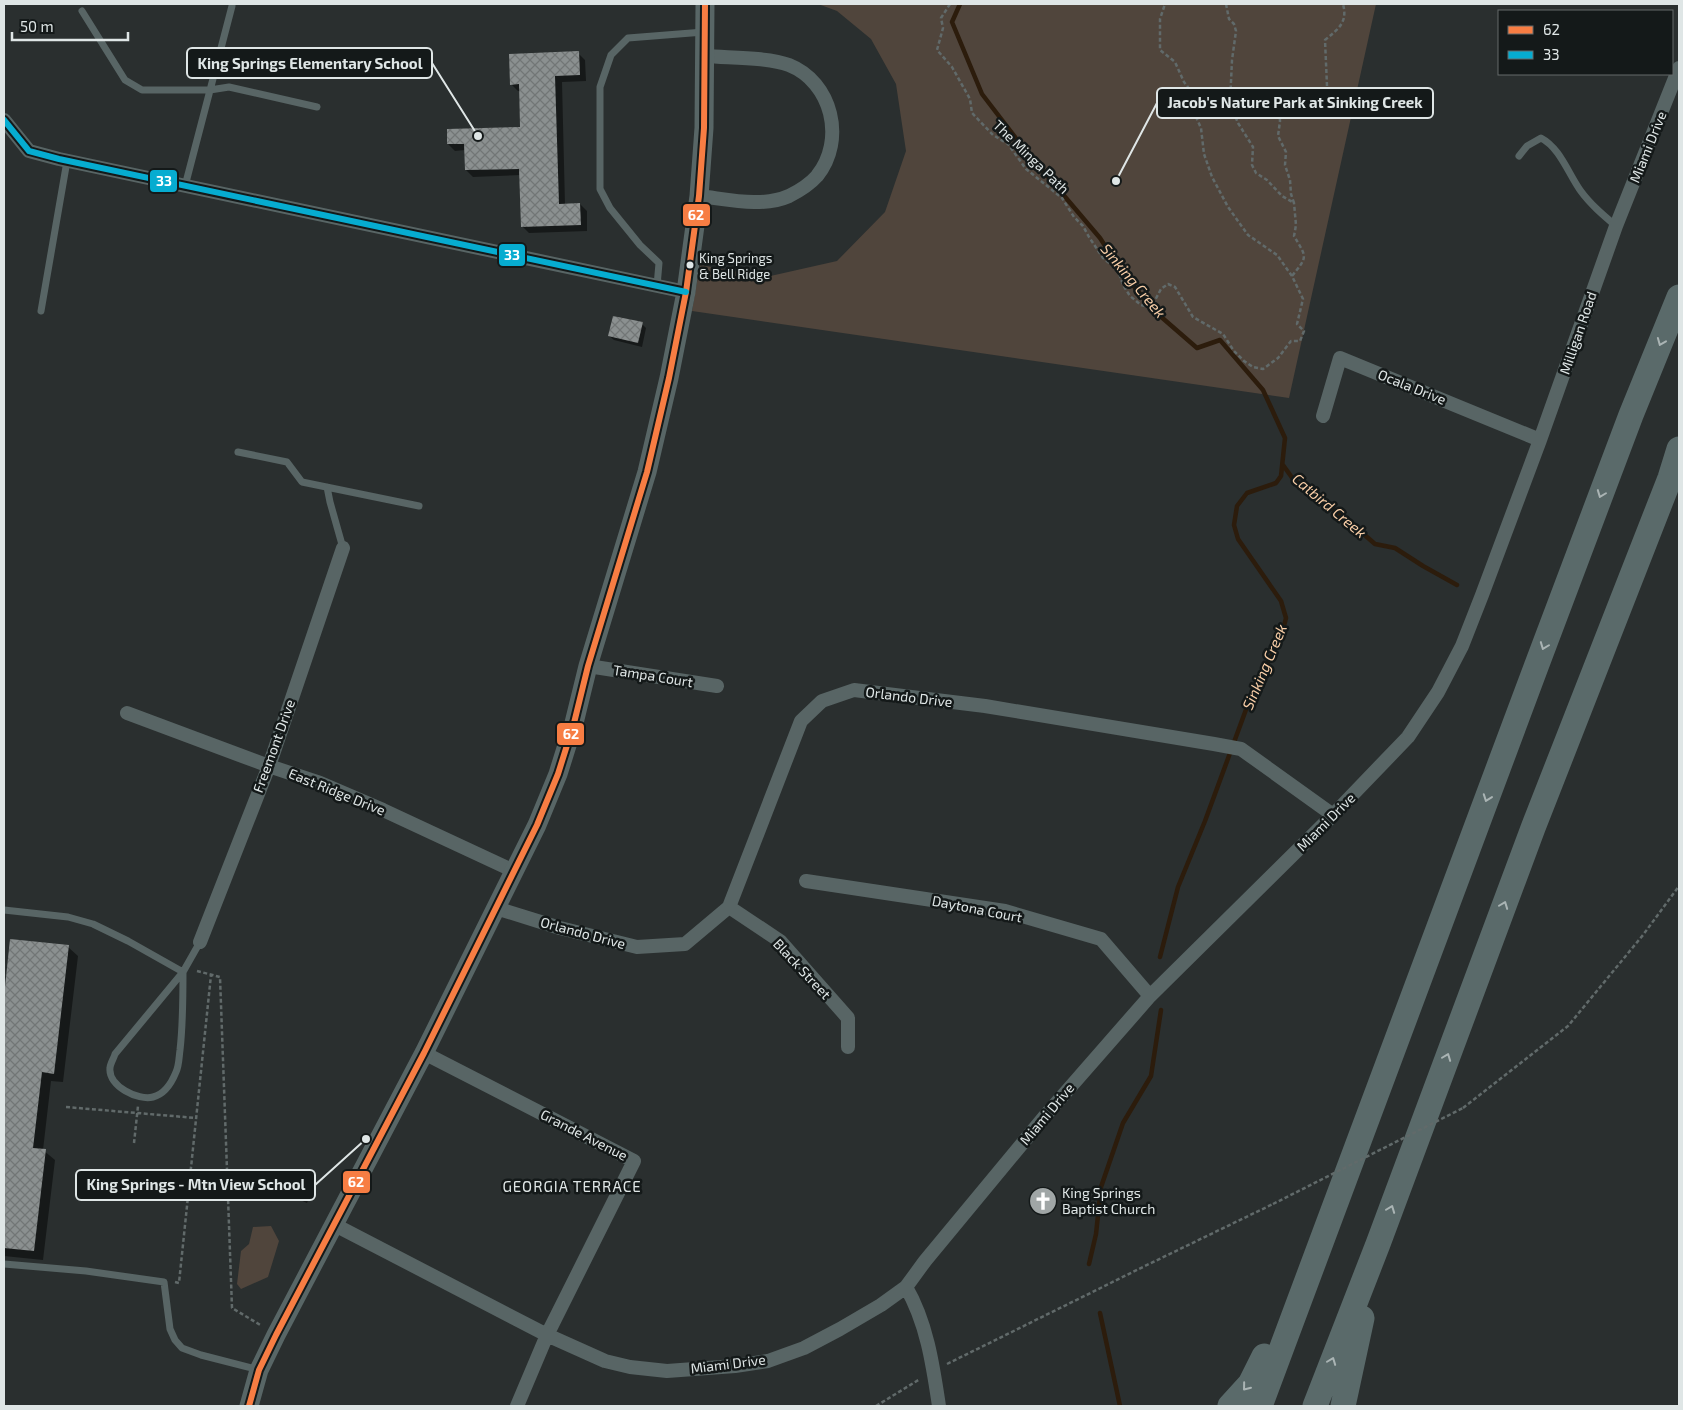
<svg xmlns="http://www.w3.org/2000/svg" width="1683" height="1410" viewBox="0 0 1683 1410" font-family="'Exo 2',sans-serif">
	<defs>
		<pattern id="building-cross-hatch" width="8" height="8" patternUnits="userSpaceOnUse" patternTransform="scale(1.25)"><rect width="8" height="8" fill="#8b9090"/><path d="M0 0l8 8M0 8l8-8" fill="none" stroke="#727676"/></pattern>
	</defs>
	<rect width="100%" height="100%" fill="#2a2f2f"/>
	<path fill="#50453c" d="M818,4H1376L1289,398L692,311L700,265L766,277L837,261L885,212L906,151L896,84L871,39L837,11Z
		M271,1226L279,1241L268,1277L241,1289L237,1284L241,1251L249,1244L253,1227Z"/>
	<path fill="#0007" d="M578,53L585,60L586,81L562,82L565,205L580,204L587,211V231L529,233L522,226L521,175L473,177L466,170L465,150L455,151L448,144L522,128L521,91H518L511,84Z
		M642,324L646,328L642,347L614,340L609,336Z
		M11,940L68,947L78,956L63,1082L51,1081L43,1150L55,1160L43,1260L4,1256V1007Z
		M308,1187L312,1191L307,1203L291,1196L287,1191Z"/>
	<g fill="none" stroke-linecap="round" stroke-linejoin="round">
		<path stroke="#2c1c0c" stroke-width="4.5" d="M960,4L952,22L982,94L1021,145L1100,238L1122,272L1141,295L1159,315L1197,348L1220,340L1263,390L1285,438L1281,476L1276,483L1247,493L1237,506L1234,525L1238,539L1281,601L1286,618L1282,634L1276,647L1251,696L1205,821L1178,887L1160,957
			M1283,465L1293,479L1345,518L1375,544L1395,548L1423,566L1457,585
			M1089,1264L1096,1234L1101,1187L1123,1123L1151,1076L1161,1010
			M1100,1313L1120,1406"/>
	</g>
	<path fill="url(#building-cross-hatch)" d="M579,51L580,75L555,76L559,204L580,203L581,225L521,227L519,169L465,170L464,144H447V129L520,127L519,84L510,85L509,54Z
		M613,316L643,322L638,343L608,336Z
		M10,939L69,945L54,1074L42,1072L33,1148L46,1149L34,1251L4,1248V996Z"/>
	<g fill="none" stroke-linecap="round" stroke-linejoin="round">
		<path stroke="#616a6a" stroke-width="2.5" stroke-dasharray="4 2.5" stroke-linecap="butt" d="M950,4L941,18L943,28L937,50L952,67L970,99L972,113L993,135L1008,144L1026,169L1062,198L1074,217L1083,226L1089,237L1103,258L1118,270L1123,285L1130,296L1141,305L1148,307L1152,306L1161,289L1168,284L1175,287L1193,317L1223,334L1234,351L1244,361L1253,367L1263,369L1278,358L1291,341H1300L1304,331L1297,324L1303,299L1292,276L1277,255L1248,235L1228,207L1212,177L1204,154L1201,128L1191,106L1190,90L1184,82L1175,62L1160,50V19L1165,4
			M1226,4L1229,19L1234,24L1236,31L1232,60L1230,103L1238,123L1253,147L1252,165L1256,173L1267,180L1282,196L1294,203L1291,194L1290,180L1285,165L1286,152L1278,136L1280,121L1279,108L1283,105L1294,104C1297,89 1311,93 1323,91L1327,86L1325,40C1338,29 1348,23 1343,4
			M1292,276C1308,256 1307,258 1294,236L1296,225L1294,203
			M197,971L220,977L232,1308L262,1326
			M66,1107L196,1118
			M1463,1108L1568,1026L1643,935L1679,886
			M134,1143L138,1106
			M175,1282L179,1283L211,975
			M947,1364L1149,1264L1273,1204
			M876,1406L920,1379"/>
		<path stroke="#586565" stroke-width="7" d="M82,11L125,80L142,90H210L229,87L317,107
			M1519,156L1527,146L1541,138C1560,148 1568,173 1580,190C1590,204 1603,215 1616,226
			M185,186L232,6
			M657,286L659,263L640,245L610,208L600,189V87L611,55L628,38L704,32
			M41,311L67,161
			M238,452L287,462L302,482L419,506
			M327,487L330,502L343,548
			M4,910L68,917L93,924L128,941L183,972C183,998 183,1024 180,1050C179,1057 179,1066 176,1072C172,1082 165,1094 153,1097C138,1101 108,1086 110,1068C110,1064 114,1058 115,1054L183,972L200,942
			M4,1264L86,1271L164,1282L170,1329L175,1340L182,1348L201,1355L259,1370"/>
		<path stroke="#586565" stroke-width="14" d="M4,120L29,151L59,159L686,292
			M699,196C727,199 762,208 789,196C799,191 810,184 817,176C846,140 832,82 789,65C768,57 729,58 706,56
			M1323,416L1340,358L1540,440
			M588,666L717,686
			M127,713L269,766L320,783L383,810L514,871
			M806,881L1005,911L1101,939L1150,996
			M729,907L780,941L848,1018V1047
			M496,908L560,928L637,947L685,944L729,907L801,721L822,701L854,690L985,706L1214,744L1241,749L1333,815
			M200,942L269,766L343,548
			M424,1053L634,1161L547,1335L517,1406
			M333,1224L547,1335L605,1361L630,1367L667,1371L735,1366L768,1361L804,1348L840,1329L881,1305L906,1287L925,1261L1045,1116L1150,996L1333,815L1408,737L1438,692L1462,646L1482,595L1540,440L1616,226L1679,68
			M906,1287C927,1323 933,1366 939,1406"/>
		<path stroke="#586666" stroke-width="19" d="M249,1406L259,1370L276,1335L424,1053L537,825L558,774L574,723L588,666L647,472L669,378L686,292L699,196L704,128L705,4"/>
		<path stroke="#5a6a6a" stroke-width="25" d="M1230,1406L1250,1384L1264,1356
			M1260,1406L1536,667L1631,415L1679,297
			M1315,1406L1378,1244L1533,828L1670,478L1679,449
			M1343,1406L1362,1318"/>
		<path stroke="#616a6a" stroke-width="2.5" stroke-dasharray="4 2.5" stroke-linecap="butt" d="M1273,1204L1463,1108"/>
		<g stroke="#141919" stroke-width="10">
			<path id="bus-1" d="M249,1406L259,1370L276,1335L424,1053L537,825L558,774L574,723L588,666L647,472L669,378L686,292L699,196L704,128L705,4"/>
		</g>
		<g stroke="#141919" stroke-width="10">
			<path id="bus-2" d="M4,120L29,151L59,159L686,292"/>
		</g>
		<use href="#bus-1" stroke="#f77d43" stroke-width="6"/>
		<use href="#bus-2" stroke="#06acd0" stroke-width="6"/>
	</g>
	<defs><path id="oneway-chevron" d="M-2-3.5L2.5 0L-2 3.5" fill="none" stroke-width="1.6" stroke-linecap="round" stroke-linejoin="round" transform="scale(1.25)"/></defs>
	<g stroke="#aab4b4">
		<use href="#oneway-chevron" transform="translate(1661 342) rotate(112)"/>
		<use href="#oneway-chevron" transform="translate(1601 494) rotate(111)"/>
		<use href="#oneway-chevron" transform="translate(1544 646) rotate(111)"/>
		<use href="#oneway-chevron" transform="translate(1487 798) rotate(110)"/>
		<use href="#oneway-chevron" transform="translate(1504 905) rotate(-69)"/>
		<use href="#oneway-chevron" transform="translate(1447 1057) rotate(-69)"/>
		<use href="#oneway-chevron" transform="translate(1391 1209) rotate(-69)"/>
		<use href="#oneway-chevron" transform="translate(1332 1361) rotate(-69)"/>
		<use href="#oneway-chevron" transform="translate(1246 1387) rotate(129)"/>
	</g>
	<defs>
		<g id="church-disc" transform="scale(1.4375)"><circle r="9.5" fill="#a0a6a6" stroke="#141919"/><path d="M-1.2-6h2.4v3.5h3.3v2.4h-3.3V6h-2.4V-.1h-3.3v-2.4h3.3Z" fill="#fff"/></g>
	</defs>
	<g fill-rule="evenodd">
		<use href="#church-disc" x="1043" y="1201"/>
	</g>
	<circle fill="#dfe6e6" stroke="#141919" stroke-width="2" cx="690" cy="265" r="4.5"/>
	<g text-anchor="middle" stroke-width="5" stroke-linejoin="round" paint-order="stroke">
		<g font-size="13" fill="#dfe6e6" stroke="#141919" text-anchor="start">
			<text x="699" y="263">King Springs<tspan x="699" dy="16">&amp; Bell Ridge</tspan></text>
		</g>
		<g font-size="14" fill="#dfe6e6" stroke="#141919">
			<text transform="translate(1648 147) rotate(-68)" y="5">Miami Drive</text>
			<text transform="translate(1031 157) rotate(44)" y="5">The Minga Path</text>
			<text transform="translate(1578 333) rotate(-71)" y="5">Milligan Road</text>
			<text transform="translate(1412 387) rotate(22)" y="5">Ocala Drive</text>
			<text transform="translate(653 676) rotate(9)" y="5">Tampa Court</text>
			<text transform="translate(909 697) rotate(7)" y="5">Orlando Drive</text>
			<text transform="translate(274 746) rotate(-70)" y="5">Freemont Drive</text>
			<text transform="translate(337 792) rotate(22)" y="5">East Ridge Drive</text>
			<text transform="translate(1326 822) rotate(-45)" y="5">Miami Drive</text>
			<text transform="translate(977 909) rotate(11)" y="5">Daytona Court</text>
			<text transform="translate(583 933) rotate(15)" y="5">Orlando Drive</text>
			<text transform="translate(802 969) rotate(47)" y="5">Black Street</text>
			<text transform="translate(1047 1114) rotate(-50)" y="5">Miami Drive</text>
			<text transform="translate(584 1135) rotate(27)" y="5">Grande Avenue</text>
			<text transform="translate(728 1364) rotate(-7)" y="5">Miami Drive</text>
		</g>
		<g font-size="14" fill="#dfe6e6" stroke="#141919" text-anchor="start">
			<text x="1062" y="1198">King Springs<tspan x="1062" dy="16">Baptist Church</tspan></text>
		</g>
		<g font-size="15" font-style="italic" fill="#f9cea7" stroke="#141919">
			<text transform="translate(1133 281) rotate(50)" y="5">Sinking Creek</text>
			<text transform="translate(1329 506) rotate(40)" y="5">Catbird Creek</text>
			<text transform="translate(1265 667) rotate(-67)" y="5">Sinking Creek</text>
		</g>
		<g font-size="15" letter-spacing="1" fill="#dfe6e6" stroke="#141919">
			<text x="572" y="1192">GEORGIA TERRACE</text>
		</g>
	</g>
	<path fill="none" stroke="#dfe6e6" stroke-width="2" d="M478 136L432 63M1116 181L1157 103M366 1139L315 1185"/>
	<g fill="#dfe6e6" stroke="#141919" stroke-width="2">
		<circle cx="478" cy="136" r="5"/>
		<circle cx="1116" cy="181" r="5"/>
		<circle cx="366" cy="1139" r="5"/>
	</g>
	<g fill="#141919" stroke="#dfe6e6" stroke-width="2">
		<rect x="187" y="48" width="245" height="30" rx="5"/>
		<rect x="1157" y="88" width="276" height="30" rx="5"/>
		<rect x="76" y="1170" width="239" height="30" rx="5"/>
	</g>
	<g font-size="15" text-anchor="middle" font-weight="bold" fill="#dfe6e6">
		<text x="310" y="69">King Springs Elementary School</text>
		<text x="1295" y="108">Jacob's Nature Park at Sinking Creek</text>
		<text x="196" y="1190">King Springs - Mtn View School</text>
	</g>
	<g stroke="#141919" stroke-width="2">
		<rect x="149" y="169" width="29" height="24" rx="5" fill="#06acd0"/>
		<rect x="682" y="203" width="29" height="24" rx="5" fill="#f77d43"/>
		<rect x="498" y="243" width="28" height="24" rx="5" fill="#06acd0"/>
		<rect x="556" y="722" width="29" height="24" rx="5" fill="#f77d43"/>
		<rect x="342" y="1170" width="29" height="24" rx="5" fill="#f77d43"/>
	</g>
	<g font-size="14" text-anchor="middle" font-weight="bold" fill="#fff">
		<text x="164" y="186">33</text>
		<text x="696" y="220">62</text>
		<text x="512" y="260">33</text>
		<text x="571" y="739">62</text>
		<text x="356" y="1187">62</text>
	</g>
	<rect width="1683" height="1410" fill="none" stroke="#dfe6e6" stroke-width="10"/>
	<rect x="1498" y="10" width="175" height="65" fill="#141919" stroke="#656b6b"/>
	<rect x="1508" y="26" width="25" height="8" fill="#f77d43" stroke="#656b6b"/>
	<text x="1543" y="35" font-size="15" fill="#dfe6e6">62</text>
	<rect x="1508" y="51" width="25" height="8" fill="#06acd0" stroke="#656b6b"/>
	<text x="1543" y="60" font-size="15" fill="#dfe6e6">33</text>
	<path d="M12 32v8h116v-8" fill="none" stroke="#dfe6e6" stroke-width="2.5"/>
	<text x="20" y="32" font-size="15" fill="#dfe6e6" stroke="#141919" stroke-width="4" paint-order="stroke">50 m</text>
</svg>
